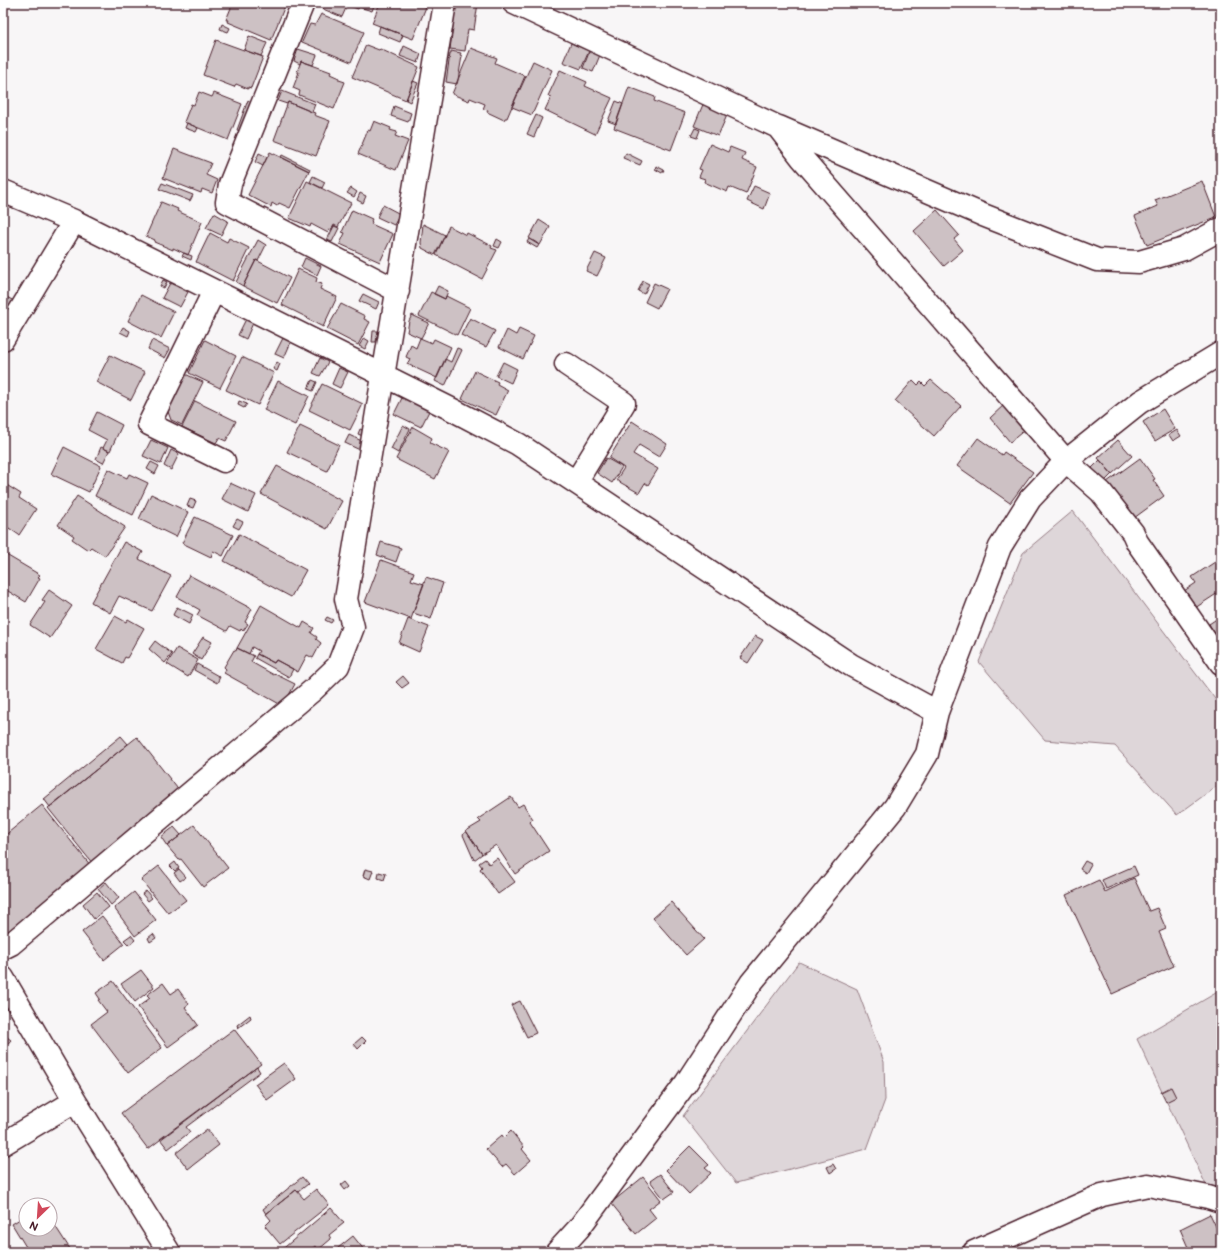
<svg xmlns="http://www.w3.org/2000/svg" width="1224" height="1255" viewBox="0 0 1224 1255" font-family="'Balsamiq Sans',sans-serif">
	<rect width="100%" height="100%" fill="#f8f6f7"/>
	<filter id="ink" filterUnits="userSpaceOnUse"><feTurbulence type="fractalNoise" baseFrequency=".025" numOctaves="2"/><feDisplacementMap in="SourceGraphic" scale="8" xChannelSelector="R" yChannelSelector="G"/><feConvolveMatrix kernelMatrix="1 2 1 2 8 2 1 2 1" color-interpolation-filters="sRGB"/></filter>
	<g filter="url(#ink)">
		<path fill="#ded6d9" stroke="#947a82" d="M1073,511L1221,707V783L1177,815L1115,746L1045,740L979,662L1023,553Z
			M799,962L857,989L884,1062L885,1100L867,1149L736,1183L683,1116Z
			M1221,990V1205L1215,1204L1137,1039Z"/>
		<path fill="#cdc1c4" stroke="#4a1f2b" d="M233,3H286L271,40L228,22L229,20H226Z
			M325,3H334L346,8L342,17L323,9Z
			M341,3H375L372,11L359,7L358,9Z
			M380,3H415L426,7L413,39L372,23Z
			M456,3H478L474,30L468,29L465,51L450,49Z
			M321,14L364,32L351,62L302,42L310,24L315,25Z
			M222,24L230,28L228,32L220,29Z
			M380,26L403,35L400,42L378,33Z
			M249,36L267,43L261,56L244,50Z
			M216,40L263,57L251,88L248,87V89L236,84L234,87L203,75Z
			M571,43L589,51L581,69L563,62Z
			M366,45L379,50L380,49L419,67L406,100L352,77Z
			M404,46L421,54L418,63L400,56Z
			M471,48L497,58L495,63L525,76L507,118H505L504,120L487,112L488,110L483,109L485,104L470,98L469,101L452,94Z
			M298,49L317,55L313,65L301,61L300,64L294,61Z
			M590,50L600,55L593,72L583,68Z
			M451,51L461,53L460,55L462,56L458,80L457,84L446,82L450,54H451Z
			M301,61L331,72L330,74L339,78V80L345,82L334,109L299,95L300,91L293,88L299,72H297Z
			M533,61L552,70L532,115L512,107Z
			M560,70L587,82L585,86L612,98L595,134L545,110L551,97L548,96Z
			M413,81L418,83L410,102L406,100Z
			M629,87L655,97L654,101L685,113L671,150L614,128Z
			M282,91L315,104L312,112L288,102L287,104L278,101Z
			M199,92L212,97L214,93L242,104L228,140L184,122L191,104L194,105Z
			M248,100L251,102L240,131L237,130Z
			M616,101L623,104L616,124L608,121Z
			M288,102L312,112L315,113L314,115L330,121L316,156L274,140Z
			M704,102L728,113L718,136L694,126Z
			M394,106L411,113L408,122L391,116Z
			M536,115L542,118L534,137L527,134Z
			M374,121L391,128L390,130L397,132L395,136L408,141L396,170L358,154L368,130L370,131Z
			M187,123L198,128L196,132L185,128Z
			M695,128L700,130L697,138L691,136Z
			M710,144L728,152L730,147L745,153L742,160L757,167L746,194L729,187L727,192L704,182L705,179L699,177L702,170L699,169Z
			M174,149L211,163L206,175L217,180L212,193L202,189L201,193L163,178Z
			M270,152L309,171L290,208L279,203L277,206L272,203L271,207L248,195Z
			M259,153L267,157L263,166L255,162Z
			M626,153L642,161L640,165L623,158Z
			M282,155L310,169L309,171L281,157Z
			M656,166L664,170L662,173L655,169Z
			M313,176L325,182L322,188L310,182Z
			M307,181L351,203L338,227L334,225L331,231L329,230L328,233L311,224L310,227L289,218Z
			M1202,181L1216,217L1147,245L1135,216L1158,206L1155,200Z
			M162,183L193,195L190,201L159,189Z
			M754,186L770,193L764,209L747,201Z
			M351,188L357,192L354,197L347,193Z
			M360,193L366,196L363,203L357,200Z
			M161,202L178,209L177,211L202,222L188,255L173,248V250L154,242L155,240L146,236Z
			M383,205L400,214L394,225L377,217Z
			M352,210L372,219L371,221L372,222L371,224L393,234L380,262L340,244L345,233L342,232Z
			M937,210L959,235L954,239L963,250L944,266L914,231Z
			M214,213L228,221L221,235L206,228Z
			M539,220L550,227L540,245L529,238Z
			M423,224L445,235L435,255L422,248L421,243Z
			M334,226L339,228L332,242L327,240Z
			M449,226L466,235L467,233L492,246L491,248L497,250L482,279L436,255Z
			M210,233L227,242L229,238L249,248L233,281L196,262Z
			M497,239L502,242L499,248L494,246Z
			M529,239L539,245L537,248L527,242Z
			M258,240L266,245L258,261L256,260L243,286L236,282Z
			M184,253L192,256L191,260L182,256Z
			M595,253L606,258L597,276L586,271Z
			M305,258L321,266L317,275L301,267Z
			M256,260L290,278L277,303L243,286Z
			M298,269L317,278L316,282L322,284L320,289L337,297L323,327L307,319L308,318L282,305Z
			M163,280L167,282L164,288L160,286Z
			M643,281L649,284L644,294L638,291Z
			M170,283L188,292L180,307L162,298Z
			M654,283L667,289L657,308L645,302Z
			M438,286L448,291L445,299L434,294Z
			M431,292L445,299L446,296L470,308L457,335L419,316Z
			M363,294L379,302L376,309L359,301Z
			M3,295L14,301L9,310L3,307Z
			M141,295L174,312L161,338L128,321Z
			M341,304L365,316L364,319L370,322L358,345L327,329Z
			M412,315L429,323L421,338L407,332L409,321Z
			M470,318L495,331L486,347L461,335Z
			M246,319L253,323L246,339L238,335Z
			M123,327L130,331L128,336L120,332Z
			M519,329L534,336L523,359L499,347L507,330L516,335Z
			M373,331H378L376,342H372Z
			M283,338L291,342L284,358L275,354Z
			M364,338L369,341L365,349L359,346Z
			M420,338L432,343L434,339L451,347L437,378L407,364L410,359L406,357L411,345L416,348Z
			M152,340L170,349L165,358L148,349Z
			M205,340L236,356L220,388L189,373Z
			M457,348L462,350L445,386L435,381L445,359L451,362Z
			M110,355L145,372L131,400L96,382Z
			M242,357L274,373L258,405L226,390Z
			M320,358L328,362L320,376L313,373Z
			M277,362L280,364L277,371L273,369Z
			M503,362L517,369L511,383L496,376Z
			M339,368L348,372L340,388L332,384Z
			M475,371L498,382L497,384L508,390L496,415L462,399Z
			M185,374L203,382L182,425L171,420L167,409Z
			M312,380L317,382L313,391L308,389Z
			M913,380L918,385L921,382L925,386L931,380L961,406L934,436L895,401Z
			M278,381L309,396L295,425L264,410Z
			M322,384L363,404L350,430L309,410Z
			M403,396L430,409L421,427L394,414Z
			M195,401L236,421L226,441L219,438L216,443L182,427Z
			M239,401L247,404L244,408L238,405Z
			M1006,403L1027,428L1010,442L990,418Z
			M1163,409L1175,429L1155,441L1143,422Z
			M97,412L122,425L110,451L103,448L107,440L88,430Z
			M632,421L667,444L659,457L639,445L633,454L658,469L648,485L645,483L639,493L616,480L624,468L609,458Z
			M403,425L410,429L398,453L391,449Z
			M300,426L339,445L327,471L287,452Z
			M413,427L432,438L430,443L449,452L435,479L396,459Z
			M360,429L367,432L365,437L358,434Z
			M1177,430L1181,436L1173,441L1169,435Z
			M349,435L366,443L362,451L345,443Z
			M978,438L1002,455L1004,452L1033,472L1010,503L957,466Z
			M151,440L168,448L161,464L143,456Z
			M1118,440L1132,456L1112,474L1098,458Z
			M64,447L101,466L89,492L51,474Z
			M101,447L109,451L103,463L96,459Z
			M171,450L179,454L171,470L164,466Z
			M606,458L622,467L612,483L597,473Z
			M1140,458L1155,479L1153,480L1164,496L1134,518L1107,482Z
			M1100,460L1112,474L1104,482L1092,468Z
			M151,462L159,466L155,474L147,469Z
			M277,466L342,501L327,529L261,494Z
			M108,469L127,478L129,474L148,483L133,515L95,496Z
			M230,483L256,495L248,512L222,499Z
			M5,484L21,494L19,498L36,509L19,535L3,524V486Z
			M151,494L188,512L176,537L139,519Z
			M77,496L125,527L105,556L91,547L88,550L72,539L74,536L58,525Z
			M190,499L196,501L193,508L187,506Z
			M195,517L233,535L223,556L213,551L211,557L182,543Z
			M237,519L243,522L239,529L233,526Z
			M239,534L306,570L291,597L224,561Z
			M124,542L143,552L139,559L171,576L152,611L119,596L110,613L91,602Z
			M381,542L401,548L396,562L377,555Z
			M3,553L40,575L38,577L40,578L26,602L3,588Z
			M381,560L414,572L411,580L424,584L411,619L365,602Z
			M1218,560L1221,564V591L1195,608L1184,591L1196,583L1192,577Z
			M189,575L252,609L245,622L248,624L243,631L241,629L240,631L230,626L227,631L197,615L200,610L177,597Z
			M426,577L443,583L431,619L413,613Z
			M49,590L72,606L50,638L30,625L45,602L42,600Z
			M261,605L301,628L304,622L314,628L311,633L317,637L316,639L321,643L313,658L307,655L298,672L276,660L274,663L257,654L259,651L252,647L249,654L237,648Z
			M177,607L193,615L189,624L173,615Z
			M115,616L126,622L128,619L144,628L127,658L125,657L122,663L96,649Z
			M1221,616V634L1217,637L1209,624Z
			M327,617L333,620L331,623L325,620Z
			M408,619L429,627L419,652L399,643Z
			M755,636L763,640L748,663L740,658Z
			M203,637L212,642L201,660L192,654Z
			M155,641L172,654L165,663L149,649Z
			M177,648L198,660L188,677L167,664Z
			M237,648L254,656L251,662L274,675L275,674L295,684L283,706L224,673L226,669L224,667L234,650L236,651Z
			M257,654L274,663L276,660L293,669L289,677L255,658Z
			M197,664L220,677L217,683L194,670Z
			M403,676L409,683L402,688L396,682Z
			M121,736L128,744L50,807L44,799Z
			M137,737L181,793L93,864L48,808Z
			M511,797L518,807L523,804L533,819L530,822L549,851L515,874L496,845L482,854L466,831L481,822L478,819Z
			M42,805L91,866L8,933L3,926V837Z
			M194,825L228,868L203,887L181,859L179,860L167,846Z
			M174,827L181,835L167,846L161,837Z
			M466,831L482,854L474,860L463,835Z
			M497,858L515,882L498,894L480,869L482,867L479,863L485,859L489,864Z
			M1085,861L1091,864L1086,873L1080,869Z
			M175,862L179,868L175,871L170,866Z
			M159,866L186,900L168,913L141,880Z
			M1134,866L1138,875L1106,889L1102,880Z
			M179,869L186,877L180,881L174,873Z
			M365,869L373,871L370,879L363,876Z
			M379,872L386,874L384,880L378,878Z
			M1134,878L1149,911L1157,908L1166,929L1159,932L1174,966L1112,994L1066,895L1099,880L1105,892Z
			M106,882L119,898L111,905L98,889Z
			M146,891L152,898L148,901L142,894Z
			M97,892L109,907L94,919L83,904Z
			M134,892L156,920L135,936L114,908Z
			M671,902L704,939L686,955L653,918Z
			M102,916L124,944L104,960L82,932Z
			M153,934L156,938L150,942L148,938Z
			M131,935L135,940L129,945L124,940Z
			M141,970L154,987L135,1002L121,984Z
			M113,981L162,1048L128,1073L91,1024L107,1012L98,1000L100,999L96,993Z
			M163,983L171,994L178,989L189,1004L185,1007L198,1025L168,1047L138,1007L150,998L147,995Z
			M520,1001L536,1033L527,1037L511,1005Z
			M250,1015L251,1018L238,1028L237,1025Z
			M234,1029L261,1064L148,1149L121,1113Z
			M3,1034L11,1040L3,1049Z
			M362,1037L366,1041L358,1049L354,1044Z
			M284,1063L296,1079L267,1100L255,1084Z
			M257,1067L260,1072L186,1127L190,1132L168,1149L160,1139Z
			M1171,1087L1176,1097L1166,1102L1161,1092Z
			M207,1129L219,1145L188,1169L176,1153Z
			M511,1131L524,1147L522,1149L531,1160L515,1174L506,1164L502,1167L486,1149L502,1135L504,1138Z
			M690,1146L709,1165L705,1168L711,1173L689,1194L666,1170Z
			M833,1164L836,1169L830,1173L827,1167Z
			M660,1174L674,1192L664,1199L650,1181Z
			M302,1177L308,1184L298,1192L296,1190L266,1214L263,1209Z
			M643,1177L661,1200L649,1209L656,1218L636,1234L611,1203Z
			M346,1181L350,1186L345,1190L341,1185Z
			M316,1189L329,1205L280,1244L265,1226L271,1220L266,1214L296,1190L304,1199Z
			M331,1208L344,1223L329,1235L331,1239L318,1250L315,1246L308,1252H279Z
			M1210,1214L1221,1237V1252H1190L1180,1229Z
			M26,1215V1229H50V1218L72,1252H29L12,1224Z
			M353,1236L365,1251L364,1252H333Z
			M463,1248L466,1252H458Z"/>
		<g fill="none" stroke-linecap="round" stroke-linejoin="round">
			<g stroke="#4a1f2b" stroke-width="25">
				<path id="minor" d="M303,3L230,184L227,202L398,291
					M514,3L778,127L802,158L1066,461L1101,492L1133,533L1137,542L1221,663
					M779,127L983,215L1097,260L1139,262L1184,249L1221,229
					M3,191L74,221L453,410L518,444L851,665L937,712
					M214,291L149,424L224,461
					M3,339L74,221
					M566,364L624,403L576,482
					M3,948L11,944L313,690L338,666L353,627L346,599L445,3
					M557,1252L579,1228L686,1083L751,983L895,807L927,754L937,712L1000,547L1030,499L1066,461L1140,402L1221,353
					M974,1252L1102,1195L1148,1185L1208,1197L1221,1201"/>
			</g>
			<g stroke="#4a1f2b" stroke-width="25">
				<path id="tertiary" d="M3,978L75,1101L169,1252
					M3,1144L75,1101"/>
			</g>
			<use href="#minor" stroke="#fff" stroke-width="22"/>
			<use href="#tertiary" stroke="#fff" stroke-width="22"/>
		</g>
	</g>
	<rect width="1224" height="1255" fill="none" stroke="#fff" stroke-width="16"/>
	<rect x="8" y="8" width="1208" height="1239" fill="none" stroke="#4a1f2b" stroke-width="1.5" filter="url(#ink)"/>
	<g transform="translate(38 1217) rotate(205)"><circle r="19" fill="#ffffff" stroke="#b7a5aa"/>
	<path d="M0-3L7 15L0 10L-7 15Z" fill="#d1495b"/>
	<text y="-6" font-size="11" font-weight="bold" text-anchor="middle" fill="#4a1f2b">N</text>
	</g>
</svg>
